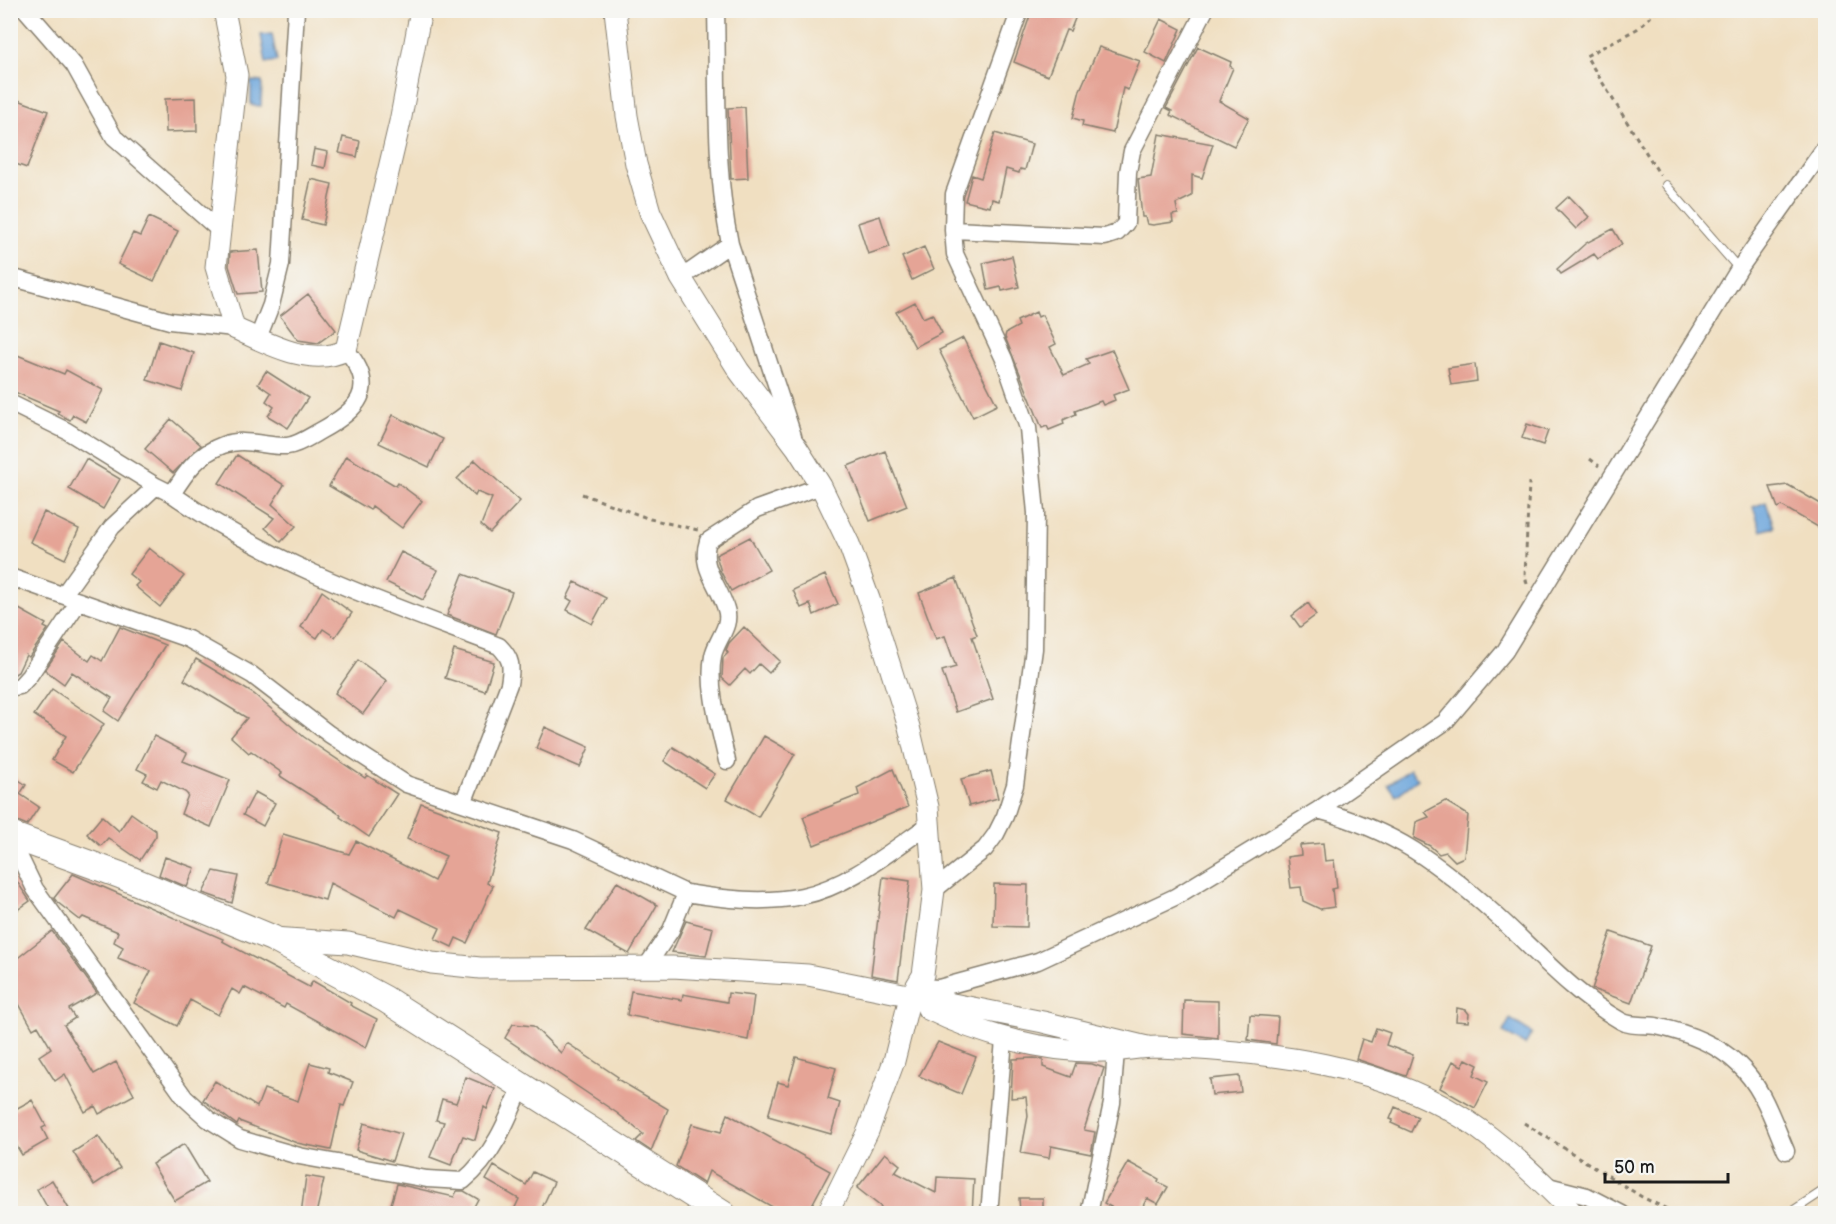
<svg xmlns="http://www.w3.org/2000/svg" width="1836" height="1224" viewBox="0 0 1836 1224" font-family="'Balsamiq Sans',sans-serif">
	<rect width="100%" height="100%" fill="#f6f6f2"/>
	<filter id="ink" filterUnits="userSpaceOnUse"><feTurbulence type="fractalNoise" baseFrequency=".0167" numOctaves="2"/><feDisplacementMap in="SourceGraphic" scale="12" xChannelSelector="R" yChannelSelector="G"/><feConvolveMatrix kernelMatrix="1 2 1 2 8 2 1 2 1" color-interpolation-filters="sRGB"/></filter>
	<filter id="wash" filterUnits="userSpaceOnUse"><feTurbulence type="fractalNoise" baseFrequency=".008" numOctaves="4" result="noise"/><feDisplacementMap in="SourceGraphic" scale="24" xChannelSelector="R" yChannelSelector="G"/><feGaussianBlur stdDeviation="1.35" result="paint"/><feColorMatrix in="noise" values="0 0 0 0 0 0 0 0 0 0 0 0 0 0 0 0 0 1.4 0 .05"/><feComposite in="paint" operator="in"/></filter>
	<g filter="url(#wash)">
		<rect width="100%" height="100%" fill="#f0dfc1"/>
		<path fill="#6da6dc" stroke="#44617c" stroke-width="1.5" d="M272,34L277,61L266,63L261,35Z
			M251,81L262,82L261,106L251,105Z
			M1766,502L1774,527L1761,531L1753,507Z
			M1410,769L1418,779L1396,796L1388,785Z
			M1510,1019L1532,1033L1525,1045L1503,1032Z"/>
		<g id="blocks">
			<path fill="#e5a496" d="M1032,10H1074L1073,14L1076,16L1070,31L1066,30L1048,76L1014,62Z
				M1161,19L1181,29L1166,63L1145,52Z
				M1099,47L1140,61L1128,90L1123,88L1113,133L1082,126L1083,121L1073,118L1080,90Z
				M1198,47L1231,62L1230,66L1233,68L1219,101L1249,118L1234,146L1170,115L1172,111L1166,108Z
				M10,97L48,111L27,168L10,162Z
				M196,98L197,131L166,132L165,99Z
				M745,107L748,178L731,179L728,108Z
				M995,133L1032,144L1025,170L1020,169L1019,173L1006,169L999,201L992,199L990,207L965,201L972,175L981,178Z
				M1159,134L1213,144L1202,178L1192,175V196L1176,204L1178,214L1172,215L1173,222L1153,225L1147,224L1145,217H1142L1138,179L1151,177Z
				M343,137L360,141L357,157L339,153Z
				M314,149L328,152L325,168L311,165Z
				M311,179L332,184L323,225L302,220Z
				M1569,196L1589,217L1576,229L1556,208Z
				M880,216L890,247L868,254L858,223Z
				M149,217L178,231L154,281L118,264L133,233L140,236Z
				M1613,229L1622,244L1598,259L1594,254L1561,274L1557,269L1586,243Z
				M924,247L934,269L912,280L902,257Z
				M258,250L262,292L238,294L229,266L230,252Z
				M1012,256L1019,287L1002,291L1001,287L988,290L983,263Z
				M308,294L336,330L318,343L298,340L280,316Z
				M915,302L923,318L932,314L942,333L915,347L896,312Z
				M1036,312L1038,317L1042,315L1056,344L1050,347L1064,375L1089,364L1086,359L1112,350L1129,389L1113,395L1115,400L1103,405L1101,401L1075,411L1076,414L1063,420L1064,424L1049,430L1047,426L1042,428L1005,337L1006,333L1019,326L1017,321Z
				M963,338L997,405L973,417L939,350Z
				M159,341L194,353L182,391L147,380Z
				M10,352L64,374L66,370L103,390L86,422L73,415L70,420L57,413L59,411L10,390Z
				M1475,364L1477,381L1451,385L1448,368Z
				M266,371L308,398L288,428L268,416L274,407L266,401L271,393L258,384Z
				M393,415L443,439L429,467L379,443Z
				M171,419L201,445L173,473L145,449Z
				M1527,424L1548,431L1543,445L1522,438Z
				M885,451L907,506L870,521L848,466Z
				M237,455L284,485L272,504L296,526L281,542L265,528L274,518L219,483Z
				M346,456L396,486L398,483L422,501L402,528L372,506L370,510L329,486Z
				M86,459L120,479L103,509L69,489Z
				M475,460L520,501L490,533L481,525L492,498L477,492L475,496L457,479Z
				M1788,485L1826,507V514L1818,527L1782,506L1778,508L1770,487Z
				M44,512L79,529L65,559L30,542Z
				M750,537L769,570L731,591L721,572L716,555Z
				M149,548L184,576L160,607L135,586L139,582L129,574Z
				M401,552L438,570L423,600L386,582Z
				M463,574L512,592L496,634L447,615Z
				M825,575L838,604L814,615L810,604L801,608L793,590Z
				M956,578L977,635L972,637L993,699L956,712L942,671L956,667L945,636L936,639L919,593Z
				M575,582L606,598L592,624L567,610L572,601L567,598Z
				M322,591L352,613L335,637L323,629L317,638L301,627Z
				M1308,603L1316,615L1300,627L1292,616Z
				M10,604L46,624L44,627L48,629L29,657L26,655L18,672L10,677Z
				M120,627L165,645L118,721L104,711L112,698L72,672L64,684L45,670L64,642L89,661L93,655L102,661Z
				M744,627L780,661L769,673L759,664L750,674L745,669L730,685L722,678L723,658L728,653L726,650L729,643Z
				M454,650L494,662L485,691L445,678Z
				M196,659L254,694L304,737L365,778L367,775L397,794L369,837L340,817L341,815L280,776L282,773L251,751L249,753L231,737L247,718L184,680Z
				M358,660L387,681L363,714L335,693Z
				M52,689L104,724L73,772L52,760L66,736L34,715Z
				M545,727L589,747L580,767L536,748Z
				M154,736L187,753L183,761L230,780L211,827L181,814L188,795L185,792L161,780L157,788L143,781L147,774L137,769Z
				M764,736L795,754L758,817L727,799Z
				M673,747L715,774L705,788L664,761Z
				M893,769L908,807L814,845L803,817L859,795L857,788Z
				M991,771L998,798L969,806L961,779Z
				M10,774L26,785L20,794L39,807L27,825L10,818Z
				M255,792L275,803L263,826L243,815Z
				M1445,801L1468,815L1464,857L1455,861L1446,852L1439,854L1430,846L1414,838L1416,822L1429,817L1425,812Z
				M421,803L502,833L487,883L493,886L467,943L456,938L452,947L435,939L440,928L400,909L396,917L330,883L325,900L268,883L283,834L349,854L356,841L434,881L446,856L407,839Z
				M131,813L156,831V836L140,860L108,838L101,846L87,834L102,816L119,831Z
				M1323,843L1325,861L1334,860L1337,888L1332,889L1334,907L1320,909L1303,901L1301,887L1291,888L1287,857L1301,855L1300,845Z
				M165,857L195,868L187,887L159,875Z
				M10,871L30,901L10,915Z
				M214,871L238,876L232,903L203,893Z
				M73,874L223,939L222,941L309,987L313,981L351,1003L350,1005L377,1019L366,1048L286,1004L284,1008L244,987L240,994L232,989L218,1015L190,1000L177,1026L134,1003L151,971L118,958L123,947L114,942L118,932L83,917L80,920L57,902L54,898Z
				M883,877L910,881L898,980L871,975Z
				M617,882L657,905L629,954L586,930Z
				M994,884L1028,885L1027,927L993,926Z
				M686,921L713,928L706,956L672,952Z
				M52,931L97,993L69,1009L75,1018L64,1025L94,1074L116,1062L134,1095L99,1114L95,1106L85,1112L65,1074L55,1081L39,1056L51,1048L38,1026L33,1029L19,1004L10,1010V964Z
				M1611,932L1651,946L1631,1003L1592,989Z
				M631,991L682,1000L683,994L727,1002L728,993L754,996L748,1040L627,1015Z
				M1184,1000L1218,1001V1038L1183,1034Z
				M1457,1008L1466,1010L1469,1014L1468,1022L1456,1021Z
				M1250,1015L1278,1017L1276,1044L1248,1040Z
				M513,1024L533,1026L561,1053L567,1043L618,1077L617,1079L668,1109L651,1151L636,1141L643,1134L617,1113L505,1038Z
				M1376,1028L1390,1033L1386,1045L1413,1055L1406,1076L1356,1059L1362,1039L1371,1042Z
				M938,1042L976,1057L961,1094L919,1076Z
				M796,1057L836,1068L828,1099L840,1103L831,1134L768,1116L778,1082L788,1085Z
				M1033,1058L1043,1059V1067L1071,1077L1076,1063L1092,1064L1104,1068L1084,1130L1095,1132L1091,1154L1051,1146L1049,1158L1021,1153L1028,1116L1026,1097L1011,1098L1013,1059Z
				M1466,1059L1478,1065L1474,1075L1488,1082L1475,1108L1440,1088L1453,1061L1462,1066Z
				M310,1063L329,1068L328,1072L353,1082L344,1106L341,1105L331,1150L297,1143L239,1121L237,1125L203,1100L215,1081L257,1107L264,1089L298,1101Z
				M1239,1076L1241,1092L1212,1095L1210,1079Z
				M466,1077L495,1089L487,1109L484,1107L475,1140L463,1136L451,1165L430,1157L444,1122L436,1120L442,1099L456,1103Z
				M32,1100L46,1126L42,1128L48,1140L22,1155L10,1135V1112Z
				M1395,1107L1418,1117L1411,1132L1391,1123L1393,1120L1390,1119Z
				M728,1114L830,1171L807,1214H785L709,1171L704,1184L676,1166L692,1124L721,1132Z
				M364,1123L401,1134L392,1161L356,1150Z
				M98,1136L120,1168L94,1185L73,1152Z
				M184,1144L207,1182L175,1201L152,1164Z
				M885,1153L900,1165L895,1172L936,1193L937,1177L974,1179L972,1214L917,1211L916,1214H877L881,1207L857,1188Z
				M1128,1162L1159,1179L1158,1182L1168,1187L1158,1204L1147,1198L1139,1214H1123L1104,1203Z
				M494,1166L526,1185L533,1172L554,1182L539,1214H512L519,1199L486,1180Z
				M306,1176L324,1179L316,1214H301Z
				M52,1180L72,1214H51L37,1189Z
				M397,1184L454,1197L457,1191H464L478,1199L470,1214H388Z
				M1019,1198H1043V1211L1020,1212Z"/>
		</g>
	</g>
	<g filter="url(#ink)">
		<use href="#blocks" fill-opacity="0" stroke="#867e6e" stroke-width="1.5"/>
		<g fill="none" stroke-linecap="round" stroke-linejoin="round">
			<g stroke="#867e6e" stroke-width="10">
				<path id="service" d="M1666,185L1739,269
					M1788,1214L1826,1189"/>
			</g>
			<g stroke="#867e6e" stroke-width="19">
				<path id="minor" d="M26,10L74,65L114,137L218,229
					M716,10C718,89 714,167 730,244L793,436
					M953,230L1105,237L1117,233L1126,223L1128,172L1132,151L1205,10
					M10,277L170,321L234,328
					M681,278L730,244
					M258,338L271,305L281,264L296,10
					M10,403L67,431L156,486
					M172,494C272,565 385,603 499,646C512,659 512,666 509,684L464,801
					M10,577L188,639L252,675L329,734L406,784L573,840L686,893L671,930L646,967
					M64,594L112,527L156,486L172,494C186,472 198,454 223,445C244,437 266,447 287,446C298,445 311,436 320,431C357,411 380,389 346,350
					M10,688L20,686L29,676L79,601
					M727,761C720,728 707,689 713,656C716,640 732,626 726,609C719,584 699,568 708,541L757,509L821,486
					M1318,810C1396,831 1437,862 1496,915C1536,951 1572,993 1621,1021C1631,1027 1644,1024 1656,1026C1684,1032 1717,1044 1738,1064C1763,1087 1773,1121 1786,1151
					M10,837L35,889L185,1098L208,1119L240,1139L299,1156L427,1179L463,1181C493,1157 508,1119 522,1085
					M934,890L985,849L996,834L1005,816L1015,785L1034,649L1036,513L1028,428L1004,359L955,254L953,230L954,194L1020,10
					M686,893C723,899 764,904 802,896C848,887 892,850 930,824
					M917,987L939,988L1038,961L1175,897L1318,810L1445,722L1505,651L1739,269L1826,146
					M1544,1185L1587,1196L1622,1214
					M989,1214L1004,1040
					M1089,1214L1112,1103L1116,1050"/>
			</g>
			<g stroke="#867e6e" stroke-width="23">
				<path id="tertiary" d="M224,10L237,75L216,267L234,328C267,343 311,368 346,350L400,122L421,10
					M615,10L627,116L636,164L650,212L681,278L739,371L797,448L821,486L849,544L869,599L909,727L928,807L934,890L923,975L910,997L894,1061L868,1131L827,1214
					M272,938L348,943L432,963L480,968L672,967L808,975L1043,1022L1147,1047
					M928,1009C978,1034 1046,1053 1103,1051C1121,1051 1139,1047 1157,1047C1266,1051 1389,1063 1479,1129C1512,1153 1545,1184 1574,1214"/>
			</g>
			<g stroke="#867e6e" stroke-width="28">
				<path id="primary" d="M10,835L120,875L272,938L385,999L723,1214"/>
			</g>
			<path stroke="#867e6e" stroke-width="3" stroke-dasharray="4.5 4.5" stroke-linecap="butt" d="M1658,10L1637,29L1586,56L1660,175
				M1590,459L1599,466
				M582,494L650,519L698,530
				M1527,584L1525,576L1529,482
				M1524,1123L1642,1197L1677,1214"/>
			<use href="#service" stroke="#fff" stroke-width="8"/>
			<use href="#minor" stroke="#fff" stroke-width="16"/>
			<use href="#tertiary" stroke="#fff" stroke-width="21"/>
			<use href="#primary" stroke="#fff" stroke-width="26"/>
		</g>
	</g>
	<rect width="1836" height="1224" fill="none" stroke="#f6f6f2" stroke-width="36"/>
	<path d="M1605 1173v9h123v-9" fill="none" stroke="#1c1c1c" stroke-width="3"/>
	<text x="1614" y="1173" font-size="18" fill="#1c1c1c" stroke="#f6f6f2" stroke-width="4.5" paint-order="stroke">50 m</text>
</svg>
